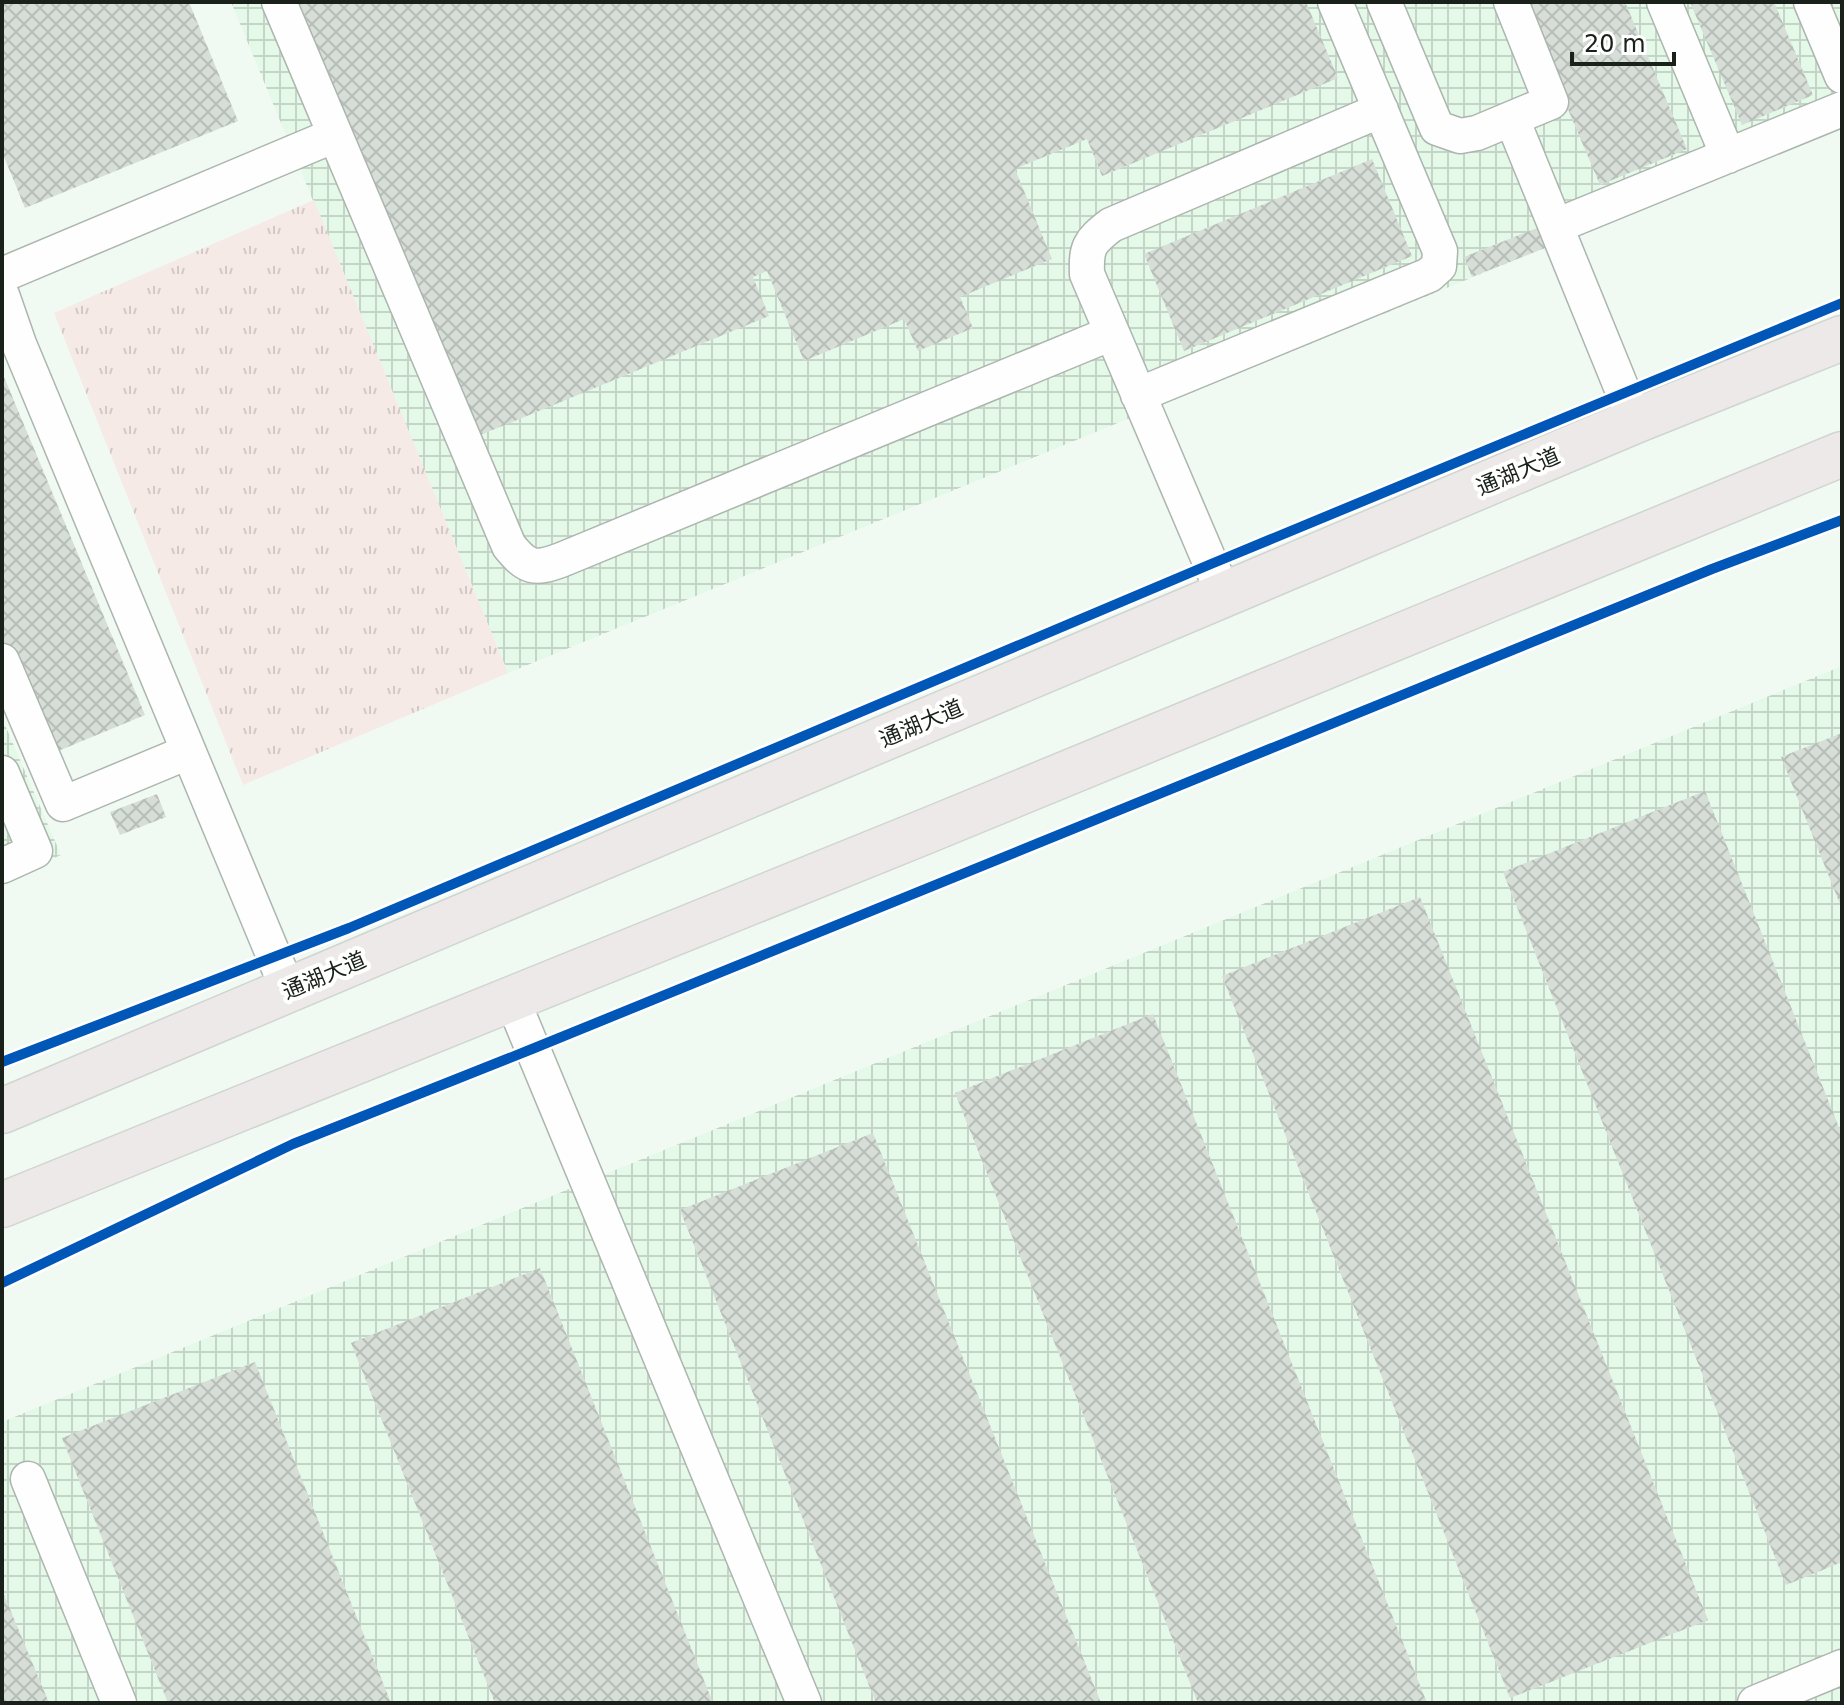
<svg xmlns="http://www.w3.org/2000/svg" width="1844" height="1705" viewBox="0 0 1844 1705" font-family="'DejaVu Sans','Noto Sans SC',sans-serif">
	<defs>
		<pattern id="industrial-grid" width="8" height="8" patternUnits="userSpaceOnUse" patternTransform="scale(2)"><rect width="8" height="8" fill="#e5f9e9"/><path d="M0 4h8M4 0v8" fill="none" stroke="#c4d5c7"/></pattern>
		<pattern id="grass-tufts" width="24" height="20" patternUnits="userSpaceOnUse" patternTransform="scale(2)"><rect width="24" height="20" fill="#f6eae7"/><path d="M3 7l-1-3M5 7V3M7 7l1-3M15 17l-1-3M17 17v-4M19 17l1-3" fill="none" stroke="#d2c8c6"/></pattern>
		<pattern id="building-cross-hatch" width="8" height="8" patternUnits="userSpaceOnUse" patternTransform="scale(2)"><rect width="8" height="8" fill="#d6ded7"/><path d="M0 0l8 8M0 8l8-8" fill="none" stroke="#b7beb8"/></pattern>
	</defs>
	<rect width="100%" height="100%" fill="#f0faf2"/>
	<path fill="url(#industrial-grid)" d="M231,2H1842V126L508,673Z
		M1842,666V1703H2V1422Z
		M2,718L61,855L2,881Z"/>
	<path fill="url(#grass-tufts)" d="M314,200L508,673L243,785L54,313Z"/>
	<path fill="url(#building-cross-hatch)" d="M2,2H189L238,121L25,208L2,152Z
		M299,2H1306L1338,78L1102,176L1087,139L1015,169L1052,259L960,297L973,328L918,351L904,319L804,361L767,271L753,277L769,316L478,436Z
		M1625,2L1687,149L1600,185L1523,3Z
		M1690,2H1774L1813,95L1742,125Z
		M1372,159L1412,256L1184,351L1144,254Z
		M1537,228L1545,248L1472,277L1464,257Z
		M2,372L145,715L51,754L2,637Z
		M1842,733V909L1781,757Z
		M1705,791L1842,1135V1562L1786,1585L1503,872Z
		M157,794L166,817L120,835L110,812Z
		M1420,897L1708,1620L1510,1698L1222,976Z
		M1153,1014L1427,1703H1198L955,1093Z
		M873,1133L1101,1703H876L680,1210Z
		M540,1268L713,1703H495L351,1343Z
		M255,1362L391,1703H168L62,1438Z
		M2,1590L49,1703H2Z"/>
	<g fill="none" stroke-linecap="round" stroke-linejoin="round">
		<g stroke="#acb5ae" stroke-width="37">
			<path id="minor" d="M279,2L509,546C527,568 534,570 561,560L1112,333
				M1384,2L1437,128L1460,136L1477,133L1551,102L1511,2
				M1664,2L1728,156
				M1811,2L1842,76
				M1512,119L1635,421
				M1556,226L1842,109
				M2,275L335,135
				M2,295L19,344L288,990
				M1138,395L1429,275L1439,266L1440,251L1335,2
				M1224,595L1087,274C1086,247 1089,242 1111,225L1381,110
				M2,661L63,804L188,752
				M2,773L35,851L2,866
				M512,999L804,1703
				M28,1479L119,1703
				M1755,1703L1842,1667"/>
		</g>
		<g stroke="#d0d5d1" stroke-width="47">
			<path id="major" d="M2,1111L1635,421L1842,338
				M2,1205L929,830L1842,454"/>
		</g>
		<use href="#minor" stroke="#fdfefd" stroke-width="34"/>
		<use href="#major" stroke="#ede9e9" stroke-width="44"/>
		<g stroke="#fff" stroke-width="15">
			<path id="cycleway" d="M2,1062L349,928L1211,564L1842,303
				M2,1283L293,1144L532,1049L1712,569L1842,520"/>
		</g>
		<use href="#cycleway" stroke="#0057b8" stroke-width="10"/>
	</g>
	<g text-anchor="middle" stroke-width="8" stroke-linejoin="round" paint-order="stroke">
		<g font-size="22" fill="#19211a" stroke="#fff">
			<text transform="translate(1518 471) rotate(-23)" y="8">通湖大道</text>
			<text transform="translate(921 723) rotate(-23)" y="8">通湖大道</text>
			<text transform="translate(324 975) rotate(-23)" y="8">通湖大道</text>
		</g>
	</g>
	<rect width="1844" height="1705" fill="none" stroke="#19211a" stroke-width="8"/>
	<path d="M1572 52v12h102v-12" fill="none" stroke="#19211a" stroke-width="4"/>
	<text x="1584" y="52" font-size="24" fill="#19211a" stroke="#ffffff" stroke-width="6" paint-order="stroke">20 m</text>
</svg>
